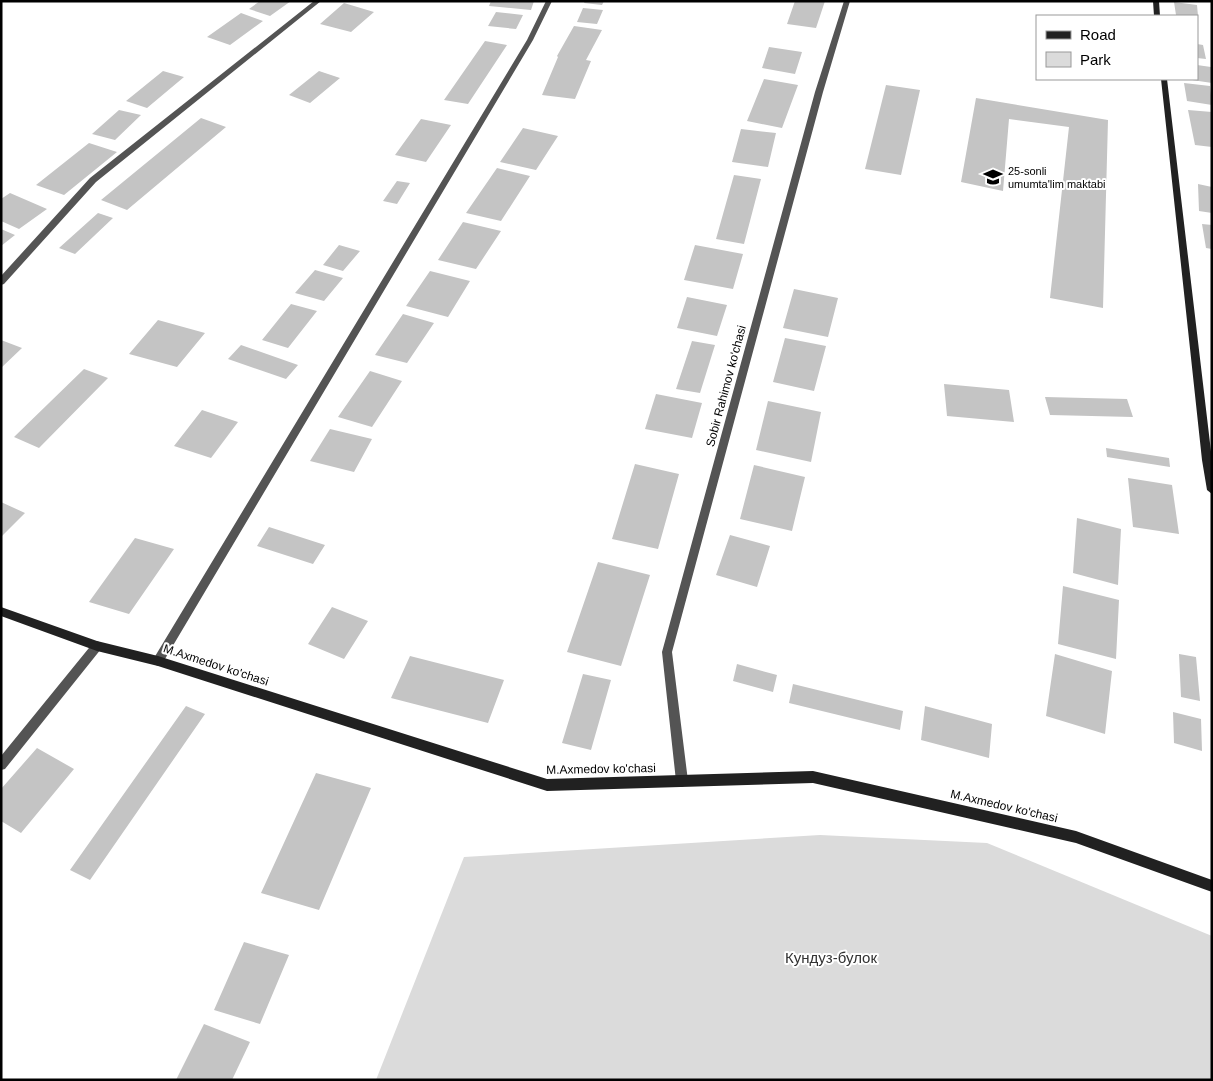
<svg xmlns="http://www.w3.org/2000/svg" width="1213" height="1081" viewBox="0 0 1213 1081" font-family="Helvetica,sans-serif">
	<rect width="100%" height="100%" fill="#fff"/>
	<path fill="#dbdbdb" d="M820,835L987,843L1212,936V1080H376L464,857Z"/>
	<path fill="#c4c4c4" d="M260,1H291L270,16L249,9Z
		M491,1H534L531,10L489,6Z
		M585,1H604L602,5L584,3Z
		M795,1H825L816,28L787,24Z
		M1174,2L1197,5L1198,16L1176,15Z
		M344,3L374,12L351,32L320,24Z
		M583,8L603,10L597,24L577,22Z
		M496,12L523,15L516,29L488,26Z
		M241,13L263,21L230,45L207,37Z
		M574,26L602,30L586,60L591,61L575,99L542,95L558,57L557,56Z
		M485,41L507,45L468,104L444,100Z
		M1197,44L1203,45L1206,59L1197,58Z
		M769,47L802,52L795,74L762,68Z
		M1197,65L1211,67L1212,83L1192,80L1197,79Z
		M163,71L184,77L147,108L126,101Z
		M319,71L340,78L310,103L289,95Z
		M764,79L798,85L782,128L747,121Z
		M1184,83L1210,86L1212,105L1187,101Z
		M886,85L920,90L901,175L865,169Z
		M976,98L1108,120L1103,308L1050,298L1069,127L1009,119L1003,191L961,182Z
		M119,110L141,115L115,140L92,134Z
		M1188,110L1212,112V147L1195,145Z
		M201,118L226,127L127,210L101,200Z
		M421,119L451,125L426,162L395,155Z
		M523,128L558,136L536,170L500,162Z
		M741,129L776,133L768,167L732,162Z
		M89,143L117,152L64,195L36,185Z
		M497,168L530,176L501,221L466,213Z
		M734,175L761,179L744,244L716,239Z
		M397,181L410,183L397,204L383,201Z
		M1198,184L1212,187V213L1199,211Z
		M10,193L47,209L19,229L1,221V199Z
		M98,213L113,218L75,254L59,248Z
		M463,222L501,231L476,269L438,260Z
		M1202,224L1212,225V249L1206,248Z
		M1,229L15,235L1,246Z
		M339,245L360,251L343,271L323,265Z
		M695,245L743,254L733,289L684,280Z
		M315,270L343,278L324,301L295,293Z
		M430,271L470,281L448,317L406,306Z
		M794,289L838,298L828,337L783,328Z
		M687,297L727,305L717,336L677,328Z
		M291,304L317,311L288,348L262,340Z
		M403,314L434,323L407,363L375,355Z
		M158,320L205,333L177,367L129,354Z
		M785,338L826,346L814,391L773,382Z
		M1,340L22,348L1,368Z
		M692,341L715,345L700,393L676,389Z
		M241,345L298,365L286,379L228,359Z
		M84,369L108,378L39,448L14,437Z
		M370,371L402,381L372,427L338,417Z
		M944,384L1009,390L1014,422L947,416Z
		M656,394L702,403L692,438L645,429Z
		M1045,397L1127,399L1133,417L1050,415Z
		M768,401L821,412L811,462L756,450Z
		M202,410L238,422L211,458L174,446Z
		M330,429L372,439L354,472L310,461Z
		M1106,448L1169,458L1170,467L1107,457Z
		M635,464L679,474L658,549L612,539Z
		M754,465L805,477L792,531L740,519Z
		M1128,478L1172,485L1179,534L1133,527Z
		M1,502L25,513L1,537Z
		M1077,518L1121,529L1118,585L1073,573Z
		M269,527L325,545L313,564L257,546Z
		M730,535L770,546L757,587L716,575Z
		M135,538L174,549L129,614L89,602Z
		M598,562L650,575L621,666L567,652Z
		M1063,586L1119,600L1116,659L1058,644Z
		M332,607L368,621L344,659L308,644Z
		M1055,654L1112,671L1105,734L1046,716Z
		M1179,654L1196,657L1200,701L1181,697Z
		M410,656L504,680L488,723L391,698Z
		M737,664L777,675L773,692L733,681Z
		M583,674L611,680L591,750L562,743Z
		M793,684L903,711L900,730L789,703Z
		M186,706L205,714L90,880L70,870Z
		M925,706L992,724L989,758L921,740Z
		M1173,712L1201,719L1202,751L1174,743Z
		M37,748L74,769L21,833L1,821V789Z
		M316,773L371,788L319,910L261,893Z
		M244,942L289,955L260,1024L214,1010Z
		M204,1024L250,1042L232,1080H176Z"/>
	<g fill="none" stroke-linecap="round" stroke-linejoin="round">
		<path fill="#545454" fill-rule="evenodd" d="M314,1H321L96,182L4,284L1,285V276L90,178Z
			M546,1H552L533,40L162,664L158,666L154,664L153,661L154,658L527,40Z
			M844,1H850L823,92L672,652L688,781L686,785L682,787L678,785L676,781L662,652L815,92Z
			M97,641L101,643L102,646L101,649L5,769L1,770V756L93,643Z"/>
		<path fill="#212121" fill-rule="evenodd" d="M1153,1H1159L1160,16H1154Z
			M1161,79H1167L1212,460V494L1207,490L1202,460Z
			M1,607L97,641L158,656L547,779L813,771L1076,831L1212,880V892L1076,843L813,783L547,791L158,666L97,651L1,616Z"/>
	</g>
	<defs>
		<g id="school-bare" transform="scale(1.5)"><path d="M0-5L7-2L0 1L-7-2ZM-4 1L0 2.5L4 1V4Q0 6-4 4Z" fill="#000" stroke="#fff" stroke-width="2.5" paint-order="stroke"/></g>
	</defs>
	<g fill-rule="evenodd">
		<use href="#school-bare" x="993" y="177"/>
	</g>
	<g text-anchor="middle" stroke-width="4" stroke-linejoin="round" paint-order="stroke">
		<g font-size="11" fill="#000" stroke="#fff" text-anchor="start">
			<text x="1008" y="175">25-sonli<tspan x="1008" dy="13">umumta'lim maktabi</tspan></text>
		</g>
		<g font-size="12" fill="#000" stroke="#fff">
			<text transform="translate(726 386) rotate(-75)" y="4">Sobir Rahimov ko'chasi</text>
			<text transform="translate(216 665) rotate(18)" y="4">M.Axmedov ko'chasi</text>
			<text transform="translate(601 769) rotate(-1)" y="4">M.Axmedov ko'chasi</text>
			<text transform="translate(1004 806) rotate(13)" y="4">M.Axmedov ko'chasi</text>
		</g>
		<g font-size="15" fill="#323232" stroke="#fff">
			<text x="831" y="963">Кундуз-булок</text>
		</g>
	</g>
	<rect width="1213" height="1081" fill="none" stroke="#000000" stroke-width="5"/>
	<rect x="1036" y="15" width="162" height="65" fill="#ffffff" stroke="#999999"/>
	<rect x="1046" y="31" width="25" height="8" fill="#212121" stroke="#999999"/>
	<text x="1080" y="40" font-size="15" fill="#000000">Road</text>
	<rect x="1046" y="52" width="25" height="15" fill="#dbdbdb" stroke="#999999"/>
	<text x="1080" y="65" font-size="15" fill="#000000">Park</text>
</svg>
